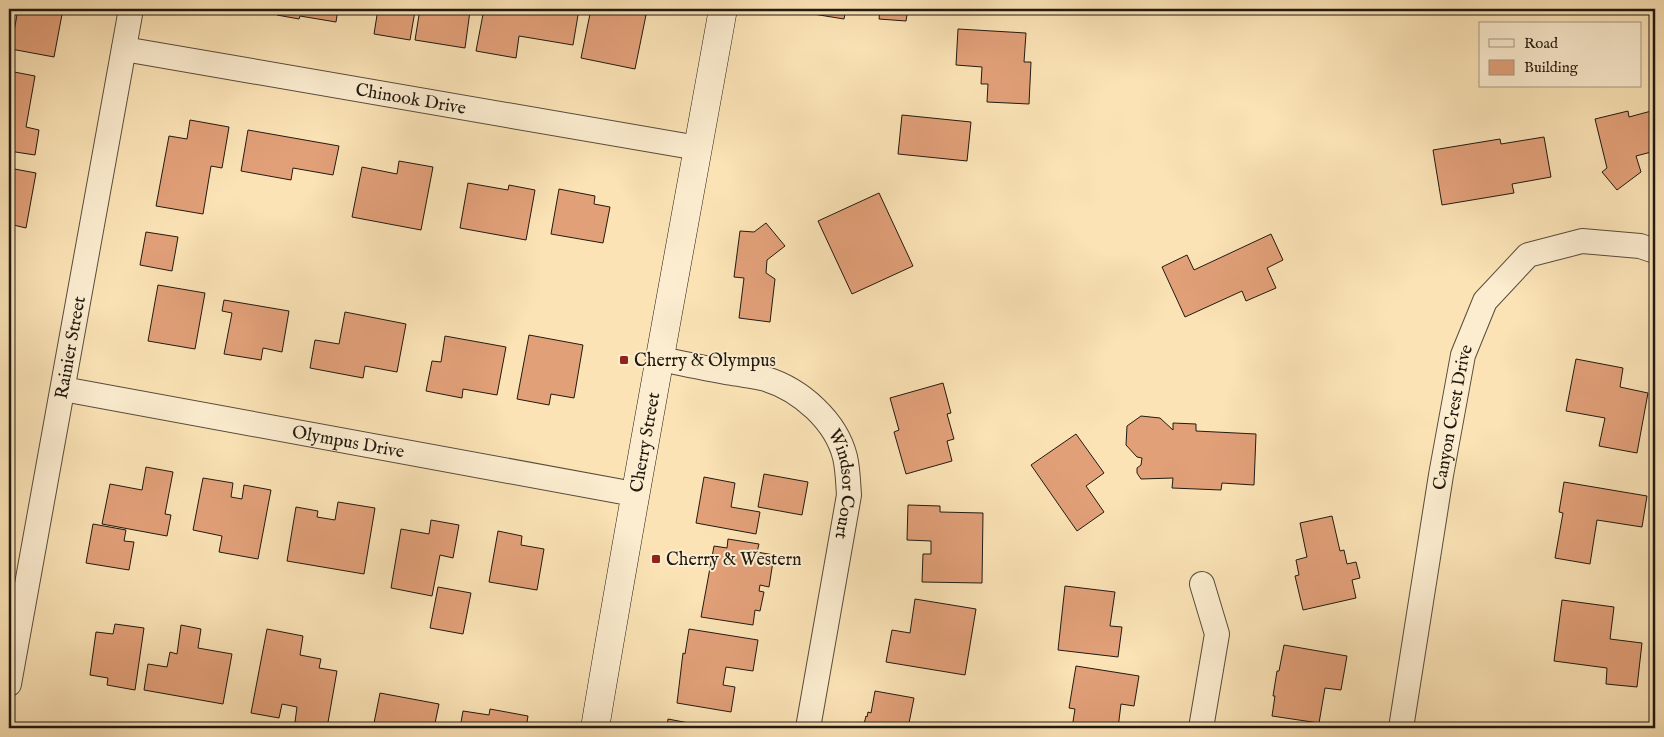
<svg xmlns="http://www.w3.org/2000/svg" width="1664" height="737" viewBox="0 0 1664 737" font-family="'IM FELL English',serif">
	<rect width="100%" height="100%" fill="#fbe3b6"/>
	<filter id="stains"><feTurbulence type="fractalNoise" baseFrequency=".004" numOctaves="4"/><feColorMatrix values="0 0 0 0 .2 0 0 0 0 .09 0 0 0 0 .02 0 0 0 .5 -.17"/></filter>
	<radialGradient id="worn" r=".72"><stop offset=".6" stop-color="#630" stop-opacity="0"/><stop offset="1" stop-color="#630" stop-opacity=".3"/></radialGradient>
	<path fill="#e2a079" stroke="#211a10" d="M18,9H63L54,57L11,49Z
		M278,9H338L336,22L300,16L299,19L277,15Z
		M378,9H403L415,11L410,40L374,34Z
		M420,9H458L470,11L465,48L415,40Z
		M484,9H579L573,45L519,36L516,58L476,51Z
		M591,9H626L625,11L646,15L635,69L581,58Z
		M807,9H846L844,19L807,13Z
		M880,9H908L906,21L879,19Z
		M958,29L1026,33L1024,62H1031L1029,104L987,102L988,84H981L982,67L956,65Z
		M9,71L35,76L26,127L39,130L35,155L9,151Z
		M1655,110V151L1636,156L1641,172L1617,190L1602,172L1607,168L1595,119L1628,111L1629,117Z
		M902,115L971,122L967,161L898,154Z
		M190,120L229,127L222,168L211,166L203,214L156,206L169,136L187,139Z
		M248,130L339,146L333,175L293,168L291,180L241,171Z
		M1544,137L1551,177L1512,184L1514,193L1442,205L1433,150L1500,139L1501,144Z
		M399,161L433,167L421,230L352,217L362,167L397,174Z
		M9,168L36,173L26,228L9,224Z
		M468,183L508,190L509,185L535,190L526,240L460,228Z
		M559,189L595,196L594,204L610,207L603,243L551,234Z
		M879,193L913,266L852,294L818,221Z
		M766,223L785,246L767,260L766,273L775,279L770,322L739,318L744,278L734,277L740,231L754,232Z
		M146,232L178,237L172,271L140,265Z
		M1271,234L1283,260L1267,268L1276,288L1246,301L1242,291L1185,317L1162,267L1187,255L1194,270Z
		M158,285L205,293L195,349L148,341Z
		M224,300L289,311L282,352L263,348L261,360L224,354L232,313L222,311Z
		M345,312L406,324L397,372L365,366L363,378L310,368L315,340L339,344Z
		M529,335L583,345L574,398L551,394L549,405L517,399Z
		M445,336L506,347L497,395L463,389L462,398L426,391L432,361L441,362Z
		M1576,359L1623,368L1620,387L1648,393L1637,453L1599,446L1605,418L1566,411Z
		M943,383L951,413L947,414L954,439L947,441L952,461L906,474L894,432L899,430L890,398Z
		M1141,416L1160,418L1173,430V423L1196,424V431L1256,434L1254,485L1222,483L1221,490L1172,488L1173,478L1141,479L1137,473V468L1141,465L1142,458L1137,457L1126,445L1127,426Z
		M1076,434L1104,473L1086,486L1104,512L1077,531L1031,465Z
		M146,467L173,472L165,514L171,515L167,536L102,524L110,484L142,490Z
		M764,474L808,482L802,515L758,507Z
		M704,477L735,483L731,507L760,512L756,534L696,523Z
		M203,478L233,483L231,497L242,499L244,485L271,490L258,559L219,552L222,536L193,530Z
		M1564,482L1647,496L1642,527L1597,520L1590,564L1555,558L1563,513L1559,512Z
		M338,502L375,508L364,574L287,561L296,507L318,511L317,517L335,520Z
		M908,505L940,506V512L983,513L982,583L922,582L923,554H931V541L907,540Z
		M1332,516L1340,551L1344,550L1347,564L1356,562L1360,578L1352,580L1356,598L1303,610L1295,576L1299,575L1296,560L1307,557L1300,523Z
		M431,520L459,525L453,558L440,555L432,596L391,588L401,529L429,534Z
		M93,524L126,530L124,541L134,542L129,570L86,563Z
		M498,531L522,536L521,545L544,549L537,590L489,582Z
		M728,539L759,544L757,552L774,555L769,587L760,585L759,591L764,592L760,611L755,610L753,625L701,617L714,546L727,548Z
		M1065,586L1115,592L1110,626L1122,627L1118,657L1058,650Z
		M438,587L471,593L463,634L430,628Z
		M915,599L976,609L965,675L886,662L892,630L910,633Z
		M1562,600L1614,607L1610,639L1642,643L1637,687L1606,684L1607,668L1554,661Z
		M115,624L144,628L135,690L107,685L108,678L90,675L96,632L113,634Z
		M181,625L201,629L198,648L232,654L223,704L144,690L148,664L167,667L170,652L177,654Z
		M267,629L303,636L300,655L321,659L319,668L337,671L327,728L295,722L297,707L282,704L279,718L251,713Z
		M689,629L758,640L753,671L726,667L723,685L735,687L731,712L677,703L683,653L685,654Z
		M1284,645L1347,656L1341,690L1325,688L1319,723L1272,716L1275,696H1273L1277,671H1279Z
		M1076,666L1139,676L1134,706L1121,704L1118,728H1072L1075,709L1069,708Z
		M875,691L914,698L909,723L916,725V728H863L866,716L867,717L868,712L871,713Z
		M380,693L439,704L434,728H373Z
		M490,709L528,716L526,728H460L463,711L489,715Z
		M668,719L715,728H667Z"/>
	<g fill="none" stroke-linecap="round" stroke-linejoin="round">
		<g stroke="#584c3a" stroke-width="26">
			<g id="minor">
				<path id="s1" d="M124,49L698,148"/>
				<path id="s2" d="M661,359C685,364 708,369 732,373C743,375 755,376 766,379C801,390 836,421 845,457C848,470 848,482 849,495L808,728"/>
				<path id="s3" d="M63,389L634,494"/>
				<path id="s4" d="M9,684L131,9"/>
				<path d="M1201,728L1217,634L1202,584"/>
				<path id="s5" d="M1401,728L1441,475L1463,355L1485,301L1528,255L1582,241L1640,246L1655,251"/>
			</g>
		</g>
		<g stroke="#211a10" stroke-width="29">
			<g id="secondary">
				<path id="s6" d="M595,728C635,488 680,249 723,9"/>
			</g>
		</g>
		<use href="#minor" stroke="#fcedd0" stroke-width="24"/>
		<use href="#secondary" stroke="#fcedd0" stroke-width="28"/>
	</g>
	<g fill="#8f2418" stroke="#fcedd0" stroke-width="2">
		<rect x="619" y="355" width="10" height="10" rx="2.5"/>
		<rect x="651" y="554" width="10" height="10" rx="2.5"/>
	</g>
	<g text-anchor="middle" stroke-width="4" stroke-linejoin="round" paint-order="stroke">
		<g font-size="18" fill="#211a10" stroke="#fcedd0">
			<text dy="6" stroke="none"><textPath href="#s1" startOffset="291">Chinook Drive</textPath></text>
			<text dy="6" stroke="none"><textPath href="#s4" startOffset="342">Rainier Street</textPath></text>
			<text dy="6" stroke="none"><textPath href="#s5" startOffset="315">Canyon Crest Drive</textPath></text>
			<text dy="6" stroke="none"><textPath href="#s3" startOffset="290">Olympus Drive</textPath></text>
			<text dy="6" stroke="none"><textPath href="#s6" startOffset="290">Cherry Street</textPath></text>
			<text dy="6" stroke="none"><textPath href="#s2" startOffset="249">Windsor Court</textPath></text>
		</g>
		<g font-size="18" fill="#211a10" stroke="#fcedd0" text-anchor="start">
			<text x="634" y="366">Cherry &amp; Olympus</text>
			<text x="666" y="565">Cherry &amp; Western</text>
		</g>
	</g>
	<rect width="1664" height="737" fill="none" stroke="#fbe3b6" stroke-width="30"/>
	<rect x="10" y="10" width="1644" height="717" fill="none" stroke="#211a10" stroke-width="2.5"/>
	<rect x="15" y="15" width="1634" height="707" fill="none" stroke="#211a10"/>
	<rect x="1479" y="22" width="162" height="65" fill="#fcedd0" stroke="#a49983"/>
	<rect x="1489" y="39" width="25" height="8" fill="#fcedd0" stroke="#a49983"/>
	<text x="1524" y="48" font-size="15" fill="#211a10">Road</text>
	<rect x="1489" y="60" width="25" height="15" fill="#e2a079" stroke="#a49983"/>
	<text x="1524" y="72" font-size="15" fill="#211a10">Building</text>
	<rect width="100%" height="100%" filter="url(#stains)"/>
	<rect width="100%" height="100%" fill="url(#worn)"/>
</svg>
